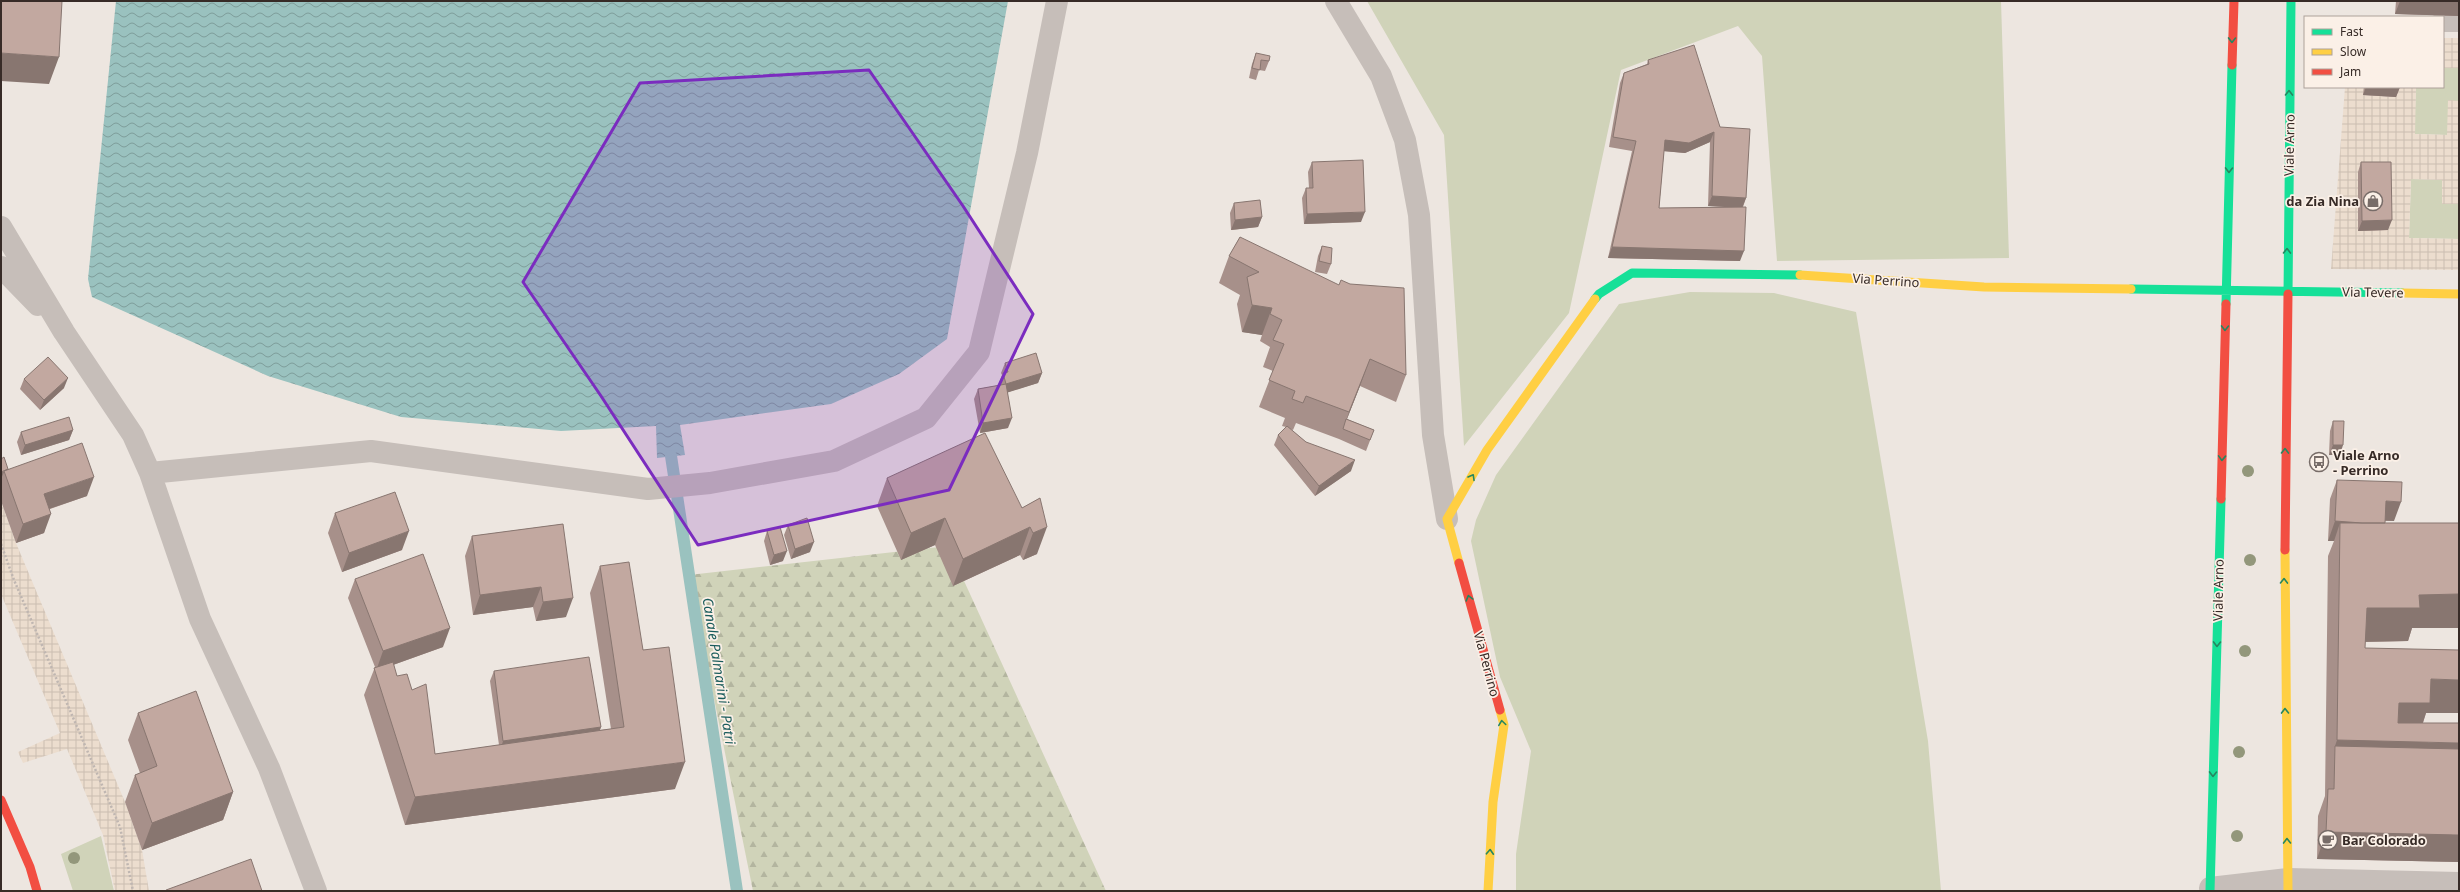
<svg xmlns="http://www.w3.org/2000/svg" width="2460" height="892" viewBox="0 0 2460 892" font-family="'Noto Sans',sans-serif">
	<defs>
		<pattern id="forest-firs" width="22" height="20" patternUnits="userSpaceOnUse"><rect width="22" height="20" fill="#d0d3b9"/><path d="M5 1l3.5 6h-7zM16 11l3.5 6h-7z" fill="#b3b59f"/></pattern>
		<pattern id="plaza-grid" width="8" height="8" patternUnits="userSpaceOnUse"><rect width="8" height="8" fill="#ecddce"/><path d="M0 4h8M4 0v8" fill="none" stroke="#cbbeb1"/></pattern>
		<pattern id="water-waves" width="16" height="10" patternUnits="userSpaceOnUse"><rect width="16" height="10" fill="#9ac2bf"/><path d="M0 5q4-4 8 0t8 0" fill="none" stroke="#7e9e9b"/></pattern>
	</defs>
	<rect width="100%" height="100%" fill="#ede6e0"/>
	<path fill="#d0d3b9" d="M1367,1H2001L2009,258L1777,261L1762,56L1738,26L1621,70L1569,313L1464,446L1444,135Z
		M2443,68H2459V101H2448V135L2414,134L2416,87H2443Z
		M2411,179L2442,180V204H2459V239L2409,238Z
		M1690,292L1774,293L1856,312L1928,741L1941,891H1516V854L1531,751L1500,677L1471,541L1476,520L1496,475L1619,304Z
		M101,836L114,891H73L61,854Z"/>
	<path fill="url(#forest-firs)" d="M948,546L1106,891H753L689,575Z"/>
	<path fill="url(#plaza-grid)" d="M2443,38H2459V68H2443Z
		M2345,87H2364V95L2396,97L2397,87H2416L2415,134L2447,135L2448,100L2459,101V204H2442V180L2411,179L2409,238L2459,239V270L2331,269Z
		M1,501L16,543L125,802L142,850L149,891H115L103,835L67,749L23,763L18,752L60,733L1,594Z"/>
	<path fill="url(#water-waves)" d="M116,1H1008L947,339L899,374L831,404L680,425L685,455L657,458L656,426L561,431L401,417L268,376L92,297L88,279Z"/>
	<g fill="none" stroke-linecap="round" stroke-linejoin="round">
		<path stroke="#9ac2bf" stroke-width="12" d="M671,456L737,891"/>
		<path stroke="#bfb6b1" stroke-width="2.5" stroke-dasharray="2 2" stroke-linecap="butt" d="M1,544L14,580L120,827L133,891"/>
		<path stroke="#c6beb9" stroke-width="22" d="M1336,1L1381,76L1405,140L1419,215L1433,435L1447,519
			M2443,21H2459
			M1,227L64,332L133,435L150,473L200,619L269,768L316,891
			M1,267L38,305
			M150,473L371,451L648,489L710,483L834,461L926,418L979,352L1027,153L1057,1"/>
		<path stroke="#c6beb9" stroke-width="22" d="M2210,888L2288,879L2459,883"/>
		<path stroke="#16e098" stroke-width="9" d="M2131,289L2402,293
			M2288,294L2291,1
			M1595,299L1599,294L1632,273L1800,275
			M2226,304L2232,65
			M2210,891L2221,499"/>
		<path stroke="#ffcf43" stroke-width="9" d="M1800,275L1984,287L2131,289
			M2402,293L2459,294
			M2285,550L2288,891
			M1459,563L1447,519L1487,450L1595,299
			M1488,891L1493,802L1504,725L1500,710"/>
		<path stroke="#f24e42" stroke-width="9" d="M2232,65L2234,1
			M2221,499L2226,304
			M2285,550L2288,294
			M1459,563L1500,710
			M1,800L30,867L37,891"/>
	</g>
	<g fill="#93977b">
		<circle cx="2248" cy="471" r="6"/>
		<circle cx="2250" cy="560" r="6"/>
		<circle cx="2245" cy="651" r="6"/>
		<circle cx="2239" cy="752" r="6"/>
		<circle cx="2237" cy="836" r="6"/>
		<circle cx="74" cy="858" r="6"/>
	</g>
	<path fill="#a7908a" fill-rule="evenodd" d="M2396,1H2459V16L2395,14Z
		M1256,53L1269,61L1265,71L1259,70L1256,80L1249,78L1252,64Z
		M1648,60L1720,127L1746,198L1743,207L1740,261L1608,258L1632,151L1609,147L1620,83L1624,73L1647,64ZM1710,142L1708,206L1733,207L1659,208L1664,151L1685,153Z
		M2364,87H2400L2396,97L2363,95Z
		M1312,162L1361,222L1304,224L1302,198L1306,188H1309L1308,172Z
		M2361,162L2388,230L2358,231V172Z
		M1234,203L1262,217L1258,227L1231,230L1230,213Z
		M1240,237L1406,375L1396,402L1360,386L1347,419L1374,430L1366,451L1339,439L1296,423L1293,430L1290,429L1306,442L1351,471L1315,496L1274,445L1278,435L1286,427L1282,426L1285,418L1259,407L1273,371L1263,367L1270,347L1260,341L1262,335L1242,332L1237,304L1240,295L1219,283L1229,256Z
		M1322,246L1331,264L1327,274L1315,272L1318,256Z
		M1005,363L1042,373L1038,383L1008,392V428L980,433L974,399L978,389L1000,385L999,383L1002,375L1001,373Z
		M24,379L64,388L40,410L20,389Z
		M2333,421L2340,455H2329L2330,431Z
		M73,430L69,440L21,455L17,442L21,432Z
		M1,459L8,469L87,496L50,509L44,533L16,543L1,501Z
		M887,478L1022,508L1040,498L1037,554L1023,560L1020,555L953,586L935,545L901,560L877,506Z
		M2337,480L2394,521H2385V523H2459V628H2412L2408,641L2365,642V648L2426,713L2423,723L2459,862L2317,859L2318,816L2325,796L2328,556L2334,541H2328L2330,499Z
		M335,513L402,550L342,572L328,533Z
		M563,524L566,617L536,621L533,607L473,615L465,556L472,536Z
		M788,525L810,552L791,559L784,535Z
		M767,531L783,561L770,565L764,541Z
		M600,566L643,650L675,789L405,825L364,695L375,667L348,598L355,579L443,647L393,665L397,676L412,690L435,754L499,745L490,681L494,671L601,727L600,730L611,729L590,593Z
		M138,713L233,792L223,820L142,850L125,802L135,775L140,773L128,740Z"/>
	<path fill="#887670" d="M2103,1H2133V2Z
		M2400,1H2459V16L2395,14Z
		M1,53L59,57L49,84L1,81Z
		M2366,87H2400L2396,97L2363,95Z
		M1714,132L1710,142L1685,153L1662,151L1665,140Z
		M1712,196L1746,198L1742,208L1708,206Z
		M1365,212L1361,222L1304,224L1307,214Z
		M1262,217L1258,227L1231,230L1235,220Z
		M2392,220L2388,230L2358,231L2362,221Z
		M1612,247L1744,251L1740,261L1608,258Z
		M1252,305L1272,308L1262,335L1242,332Z
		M1370,359L1360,386L1343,429L1349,412Z
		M1042,373L1038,383L1003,394L1006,384Z
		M68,378L64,388L40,410L44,400Z
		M1012,418L1008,428L980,433L983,423Z
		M73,430L69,440L21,455L25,445Z
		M2333,445H2343L2340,455H2329Z
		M1355,460L1351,471L1315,496L1319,486Z
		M1,472H4L1,479Z
		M94,477L87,496L37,513L44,494Z
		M2386,501L2401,502L2394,521L2379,520Z
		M51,514L44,533L16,543L23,524Z
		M945,518L935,545L901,560L911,533Z
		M2335,521L2385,524L2340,523L2334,541H2328Z
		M1030,527L1020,555L953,586L963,559Z
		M1047,527L1037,554L1023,560L1033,533Z
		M409,531L402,550L342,572L349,553Z
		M814,542L810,552L791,559L795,549Z
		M787,551L783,561L770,565L774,555Z
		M541,587L533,607L473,615L480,595Z
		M2459,594V628H2412L2408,641L2355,642L2367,608L2419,595Z
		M573,598L566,617L536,621L543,602Z
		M450,628L443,647L376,671L383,651Z
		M2431,679L2459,680V713H2426L2418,737L2386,736L2399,703Z
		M601,727L597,737L500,752L503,741Z
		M2337,740L2459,743V777L2335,746Z
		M685,762L675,789L405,825L415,797Z
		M233,792L223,820L142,850L152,823Z
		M2326,832L2459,835V862L2317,859Z"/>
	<path fill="#c2a8a0" stroke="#887670" d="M1,1H62L59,57L1,53Z
		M1694,45L1720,127L1750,129L1746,198L1712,196L1714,132L1689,143L1665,140L1659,208L1746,207L1744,251L1612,247L1636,141L1613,137L1624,73L1649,64L1648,60Z
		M1256,53L1270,56L1269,61L1261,60L1260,70L1252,68Z
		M1363,160L1365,212L1307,214L1306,188H1313L1312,162Z
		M2361,162H2391L2392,220L2362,221Z
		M1260,200L1262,217L1235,220L1234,203Z
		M1240,237L1339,285L1341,280L1350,284L1404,288L1406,375L1370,359L1349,412L1306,396L1303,403L1292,399L1295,391L1269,380L1284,344L1273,340L1282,320L1270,314L1272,308L1252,305L1247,277L1259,272L1229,256Z
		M1322,246L1332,248L1331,264L1319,261Z
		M1036,353L1042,373L1006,384L1003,373L1008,372L1005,363Z
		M48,357L68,378L44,400L24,379Z
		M1006,384L1012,418L983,423L978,389Z
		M69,417L73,430L25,445L21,432Z
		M1346,419L1374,430L1370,440L1343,429Z
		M2333,421H2344L2343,445H2333Z
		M1287,426L1306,442L1355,460L1319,486L1278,435Z
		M985,433L1022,508L1040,498L1047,527L1033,533L1030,527L963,559L945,518L911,533L887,478Z
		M82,443L94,477L44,494L51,514L23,524L4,471Z
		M4,457L8,469L1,472V459Z
		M2337,480L2402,482L2401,502L2386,501L2385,523H2362L2335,521Z
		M395,492L409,531L349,553L335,513Z
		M807,518L814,542L795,549L788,525Z
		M2340,523H2459V594L2419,595L2420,608H2367L2365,648L2459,650V680L2431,679L2430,703H2399L2398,723H2459V743L2337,740Z
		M563,524L573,598L543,602L541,587L480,595L472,536Z
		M780,527L787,551L774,555L767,531Z
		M423,554L450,628L383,651L355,579Z
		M629,562L643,650L669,647L685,762L415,797L374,668L393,662L397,676L407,674L412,690L426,684L435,754L624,727L600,566Z
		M589,657L601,727L503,741L494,671Z
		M196,691L233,792L152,823L135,775L157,766L138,713Z
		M2335,746L2459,749V835L2326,832L2328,789H2334Z
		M251,859L262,891H166V890Z"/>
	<defs><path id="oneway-chevron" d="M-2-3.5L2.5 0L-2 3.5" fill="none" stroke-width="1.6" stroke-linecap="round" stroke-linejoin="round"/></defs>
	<g stroke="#268660">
		<use href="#oneway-chevron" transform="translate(2232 40) rotate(91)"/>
		<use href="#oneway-chevron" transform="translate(2289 93) rotate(-89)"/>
		<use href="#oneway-chevron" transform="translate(2229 170) rotate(91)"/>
		<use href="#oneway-chevron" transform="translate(2287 251) rotate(-89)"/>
		<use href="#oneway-chevron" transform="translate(2225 328) rotate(91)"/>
		<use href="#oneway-chevron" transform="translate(2285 451) rotate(-89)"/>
		<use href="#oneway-chevron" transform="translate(2222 458) rotate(92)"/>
		<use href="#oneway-chevron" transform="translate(1472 477) rotate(-60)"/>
		<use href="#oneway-chevron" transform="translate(2284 581) rotate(-89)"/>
		<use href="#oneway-chevron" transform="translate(1469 598) rotate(-105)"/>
		<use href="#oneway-chevron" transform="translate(2217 644) rotate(91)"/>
		<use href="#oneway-chevron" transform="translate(2285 711) rotate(-91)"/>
		<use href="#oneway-chevron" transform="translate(1502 723) rotate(-98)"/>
		<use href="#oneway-chevron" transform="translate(2213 774) rotate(91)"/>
		<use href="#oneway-chevron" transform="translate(2287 841) rotate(-91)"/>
		<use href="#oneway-chevron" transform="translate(1490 852) rotate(-87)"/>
	</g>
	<path fill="#7b2cbf" fill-opacity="0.2" stroke="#7b2cbf" stroke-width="3" stroke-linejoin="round" d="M869,70L963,206L1033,314L949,490L698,545L601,396L523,282L640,83Z"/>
	<defs>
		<g id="shop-ring" transform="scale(1)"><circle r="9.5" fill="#fbf0e7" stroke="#776c68" stroke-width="1.5"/><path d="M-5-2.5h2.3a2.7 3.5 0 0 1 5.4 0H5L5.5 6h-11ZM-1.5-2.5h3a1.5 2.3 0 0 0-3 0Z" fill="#776c68"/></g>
		<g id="bus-ring" transform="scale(1)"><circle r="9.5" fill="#fbf0e7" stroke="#776c68" stroke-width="1.5"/><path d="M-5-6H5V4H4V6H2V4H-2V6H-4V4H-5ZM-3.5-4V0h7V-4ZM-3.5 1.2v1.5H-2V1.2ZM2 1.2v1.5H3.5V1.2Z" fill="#776c68"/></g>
		<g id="cafe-ring" transform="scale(1)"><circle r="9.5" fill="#fbf0e7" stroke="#776c68" stroke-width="1.5"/><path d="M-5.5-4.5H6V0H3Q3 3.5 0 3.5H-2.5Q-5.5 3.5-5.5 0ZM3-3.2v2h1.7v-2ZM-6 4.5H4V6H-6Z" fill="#776c68"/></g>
	</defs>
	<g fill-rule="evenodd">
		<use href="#shop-ring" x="2373" y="201"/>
		<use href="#bus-ring" x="2319" y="462"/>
		<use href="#cafe-ring" x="2328" y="840"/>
	</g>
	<g text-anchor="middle" stroke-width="3.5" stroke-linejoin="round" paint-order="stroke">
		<g font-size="13" fill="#372b27" stroke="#fbf0e7">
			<text transform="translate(2289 145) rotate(-89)" y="5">Viale Arno</text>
			<text transform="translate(1886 280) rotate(4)" y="5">Via Perrino</text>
			<text transform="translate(2373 292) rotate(1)" y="5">Via Tevere</text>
			<text transform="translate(2218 590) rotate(-89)" y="5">Viale Arno</text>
			<text transform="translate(1487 664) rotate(75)" y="5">Via Perrino</text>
		</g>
		<g font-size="13" font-weight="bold" fill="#372b27" stroke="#fbf0e7" text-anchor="start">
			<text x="2359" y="206" text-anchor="end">da Zia Nina</text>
			<text x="2333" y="460">Viale Arno<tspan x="2333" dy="15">- Perrino</tspan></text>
			<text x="2342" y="845">Bar Colorado</text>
		</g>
		<g font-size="14" font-style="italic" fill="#1a5c5c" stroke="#fbf0e7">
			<text transform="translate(719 671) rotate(81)" y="5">Canale Palmarini - Patri</text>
		</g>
	</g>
	<rect width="2460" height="892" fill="none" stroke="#372b27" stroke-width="4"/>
	<rect x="2304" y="16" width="140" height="72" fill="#fbf0e7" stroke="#ada19a"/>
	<rect x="2312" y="29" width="20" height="6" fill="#16e098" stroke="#ada19a"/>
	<text x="2340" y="36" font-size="12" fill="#372b27">Fast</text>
	<rect x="2312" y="49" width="20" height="6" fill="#ffcf43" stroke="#ada19a"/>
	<text x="2340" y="56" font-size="12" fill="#372b27">Slow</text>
	<rect x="2312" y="69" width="20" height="6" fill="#f24e42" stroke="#ada19a"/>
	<text x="2340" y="76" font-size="12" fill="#372b27">Jam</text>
</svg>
